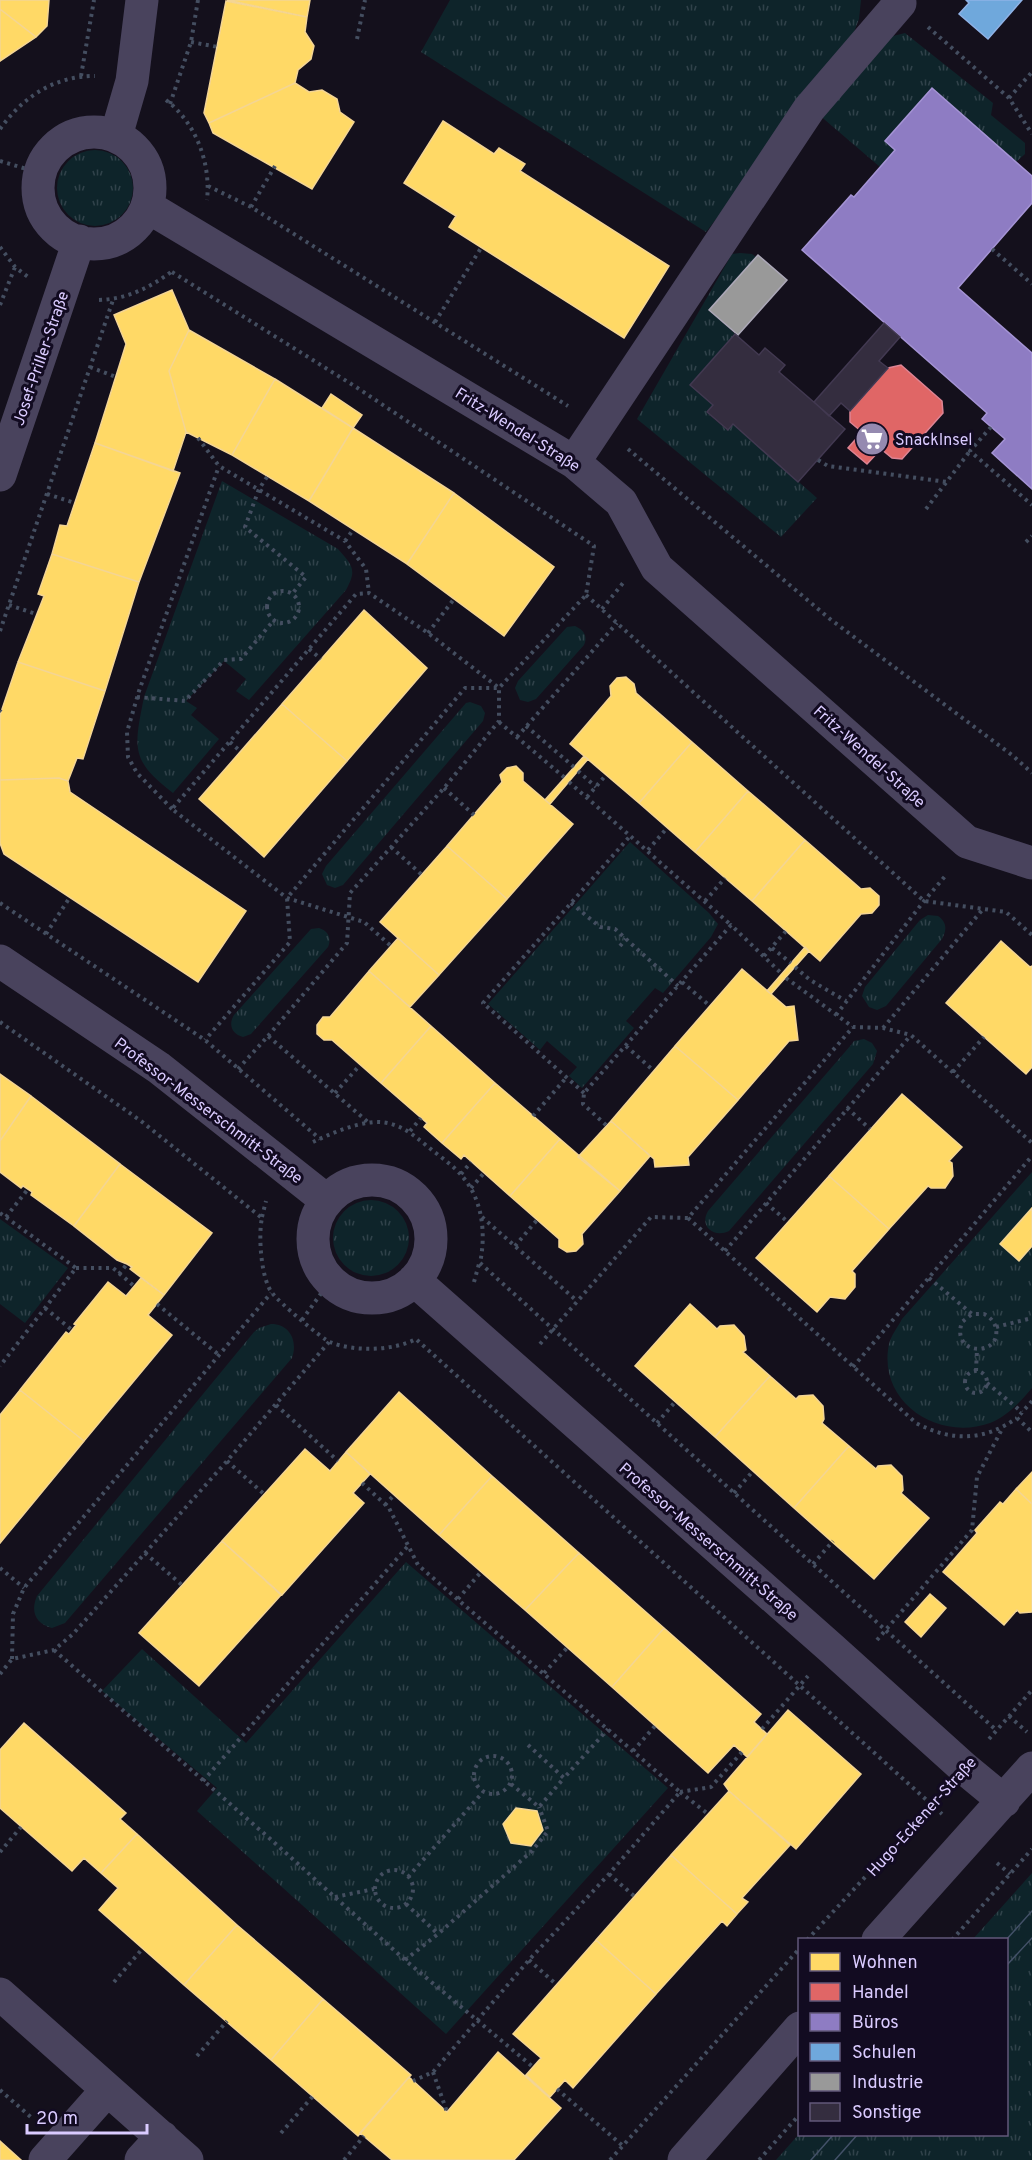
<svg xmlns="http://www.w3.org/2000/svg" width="1032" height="2160" viewBox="0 0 1032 2160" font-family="Overpass,sans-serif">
	<defs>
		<pattern id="grass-tufts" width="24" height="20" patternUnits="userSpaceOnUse" patternTransform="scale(1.5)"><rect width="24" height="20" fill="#0e242a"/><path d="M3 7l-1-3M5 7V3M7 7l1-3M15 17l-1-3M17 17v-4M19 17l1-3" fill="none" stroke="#30424a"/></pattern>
	</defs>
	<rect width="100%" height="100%" fill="#14101c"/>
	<path fill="url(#grass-tufts)" d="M450,0H861L859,19L847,50L706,232L421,52Z
		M905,33L993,103L991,115L1025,143V154L1016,162L932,88L885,141L895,150L880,167L818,114L885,38Z
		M57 188a38 38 0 1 1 76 0a38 38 0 1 1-76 0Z
		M740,253L752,254L756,257L709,310L735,334L690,385L713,405L707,413L727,430L733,424L817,498L781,537L637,419L732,254Z
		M222,481L338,549C353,566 357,570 346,590L249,700L236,691L246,679L224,661L186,701L197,708L191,715L219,739L173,793C130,760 134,748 144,697Z
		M575,626C584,630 588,636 584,645L536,699L528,702L520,700L515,688L518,681L567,627Z
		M470,702L481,706L485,713L483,721L343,885L335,888L327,885L322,874L326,866L466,703Z
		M630,842L709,913L718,924L711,937L663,993L655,988L626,1021L634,1028L582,1088L569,1076L577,1067L547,1041L540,1050L488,1004Z
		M928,915L938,916C947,922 947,930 942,939L886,1006L877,1010L869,1007L862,996L865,987L920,920Z
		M319,928C328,931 332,938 328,947L251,1034L243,1037C232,1034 228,1025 234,1015L311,929Z
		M864,1039L872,1043L877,1051L873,1064L729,1231C714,1238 699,1227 708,1211L851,1045L854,1041Z
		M1032,1172V1208L1019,1260L1032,1246V1388C1020,1402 1008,1416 990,1423C938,1442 877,1402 889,1344C891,1335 898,1327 902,1319Z
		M333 1238a38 38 0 1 1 76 0a38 38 0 1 1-76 0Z
		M0,1219L68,1268L25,1323L0,1304Z
		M271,1324C290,1324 298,1341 292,1358L65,1623L52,1628C36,1624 30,1612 37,1596L254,1332L259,1328Z
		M406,1562L668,1788L446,2034L197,1811L217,1788L102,1691L142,1649L246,1743Z
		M1032,1873V2160H776L799,2134H1006V1940L973,1939Z"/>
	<path fill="#ffd966" stroke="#f4d594" stroke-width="1.5" d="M0,0H49L47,26L36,37L0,9Z
		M227,0H310L307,17Z
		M226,1L307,17L305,32L314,46L311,59L298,70L295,83L209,123L204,113Z
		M0,9L36,37L0,61Z
		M295,83L309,92L322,90L337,99L340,112L354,122L312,189L213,133L209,123Z
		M443,121L494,154L499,148L525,164L520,171L669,266L624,338L449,227L456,216L404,183Z
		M172,290L189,330L169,371L186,432L173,471L95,443L126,344L114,315Z
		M189,330L275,379L232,455L186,432L169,371Z
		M275,379L353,428L309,501L232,455Z
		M331,394L362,415L353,428L322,408Z
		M353,428L454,493L407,564L309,501Z
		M95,443L180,473L139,582L52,554L60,525L67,526Z
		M454,493L554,567L504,636L407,564Z
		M52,554L139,582L105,691L18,662L44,596L38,594Z
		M364,610L427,668L347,761L282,704Z
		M18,662L105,691L83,759L77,758L68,781L59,778L0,780V715Z
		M626,677L634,684L636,693L692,742L639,803L570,744L611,696L610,686L617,678Z
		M282,704L347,761L264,857L199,799Z
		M692,742L748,791L695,852L639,803Z
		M584,756L588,759L550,804L545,800Z
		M516,766L523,773V781L573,824L507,899L447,846L502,782L500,775L507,768Z
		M59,778L68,781L70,792L246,911L198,982L4,854L0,843V780Z
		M748,791L805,840L752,901L695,852Z
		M805,840L861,889L870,888L879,896V905L872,913L861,914L820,961L752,901Z
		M447,846L507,899L439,975L380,922Z
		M398,938L439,975L410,1007L369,971Z
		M1001,941L1030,967L1032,966V1067L1026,1074L946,1003Z
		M805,947L809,951L771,994L767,991Z
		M742,969L786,1007L794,1006L798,1040L789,1041L738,1100L675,1046Z
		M369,971L431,1026L381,1083L332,1040H324L317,1034V1025L323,1017H330Z
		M431,1026L495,1083L442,1143L424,1127L427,1123L381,1083Z
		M675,1046L738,1100L688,1157L689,1165L655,1167L654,1159L611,1121Z
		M0,1074L31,1096L0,1141Z
		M495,1083L560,1139L510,1196L464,1155L461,1159L442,1143Z
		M902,1094L962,1147L949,1161L952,1163L953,1176L945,1188H931L928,1186L889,1229L829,1176Z
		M31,1096L120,1164L74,1226L31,1195L32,1192L23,1186L21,1188L0,1172V1141Z
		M611,1121L650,1156L620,1191L578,1157Z
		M560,1139L620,1191L582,1234L583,1244L576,1251L567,1252L559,1247V1239L510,1196Z
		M120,1164L212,1233L164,1295L130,1269L132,1267L127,1264L117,1260L74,1226Z
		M829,1176L889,1229L852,1271L855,1274V1287L845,1299L830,1297L817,1312L756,1258Z
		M1032,1208V1246L1019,1261L1000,1244Z
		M141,1278L164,1295L148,1315L172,1335L84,1441L20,1390L66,1332L69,1334L76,1325L74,1324L108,1282L126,1296Z
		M690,1304L717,1329L720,1326L734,1325L744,1336L746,1350L743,1352L770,1376L715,1437L635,1366Z
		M770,1376L796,1399L799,1396L813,1395L823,1406L824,1419L822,1423L849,1446L794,1508L715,1437Z
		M20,1390L84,1441L0,1543V1415Z
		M399,1392L492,1476L439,1535L346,1452Z
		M849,1446L876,1469L878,1466L891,1465L902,1476L903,1490L901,1493L929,1518L874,1579L794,1508Z
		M305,1449L330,1471L346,1452L370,1474L353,1493L364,1503L282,1595L222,1541Z
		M1032,1472V1504L1016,1489Z
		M492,1476L579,1553L525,1610L439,1535Z
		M1016,1489L1032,1504V1612L1020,1613L1017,1610L1004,1625L943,1572L977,1533L975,1530L1000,1502L1003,1504Z
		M222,1541L281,1595L199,1686L139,1633Z
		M579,1553L664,1628L612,1687L525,1610Z
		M930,1594L946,1608L921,1637L905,1622Z
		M664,1628L761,1714L754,1722L767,1734L747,1757L734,1745L708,1773L612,1687Z
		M788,1710L861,1774L796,1849L729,1791L724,1784Z
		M24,1723L126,1813L120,1819L137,1834L101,1873L84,1858L72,1871L0,1808V1750Z
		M729,1791L790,1845L742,1898L748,1902L737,1914L671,1855Z
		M516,1808L537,1811L543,1830L531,1846L511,1843L503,1824Z
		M137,1834L237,1925L184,1985L99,1910L118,1888L101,1873Z
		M671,1855L737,1914L727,1926L722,1921L656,1994L596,1940Z
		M237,1925L323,1999L271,2060L184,1985Z
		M596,1940L656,1994L573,2088L565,2080L550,2097L526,2075L541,2058L513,2034Z
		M323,1999L411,2075L358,2136L271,2060Z
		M498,2052L561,2108L514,2160H392L360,2133L409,2077L447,2112Z
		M0,2141L21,2160H0Z"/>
	<path fill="#e06666" stroke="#de8494" stroke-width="1.5" d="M901,365L942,401L943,413L902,459L892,458L881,449L867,464L848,448L862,432L850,422V411L888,368Z"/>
	<path fill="#8e7cc3" stroke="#a594d5" stroke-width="1.5" d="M932,88L1032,176V203L958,288L1032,353V489L992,453L1005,439L982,419L987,413L802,250L851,195L854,197L895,150L885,141Z"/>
	<path fill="#6fa8dc" stroke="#8fb2e6" stroke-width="1.5" d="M966,0H1022L988,39L959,14L969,3Z"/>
	<path fill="#999" stroke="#aca8b8" stroke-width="1.5" d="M758,255L787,280L738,335L709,310Z"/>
	<path fill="#342d3f" stroke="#423951" stroke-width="1.5" d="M884,323L900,337L879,361L888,368L850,411L841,403L829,416L814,402Z
		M735,334L759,355L765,348L785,365L779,372L845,429L798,482L733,424L728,430L707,412L713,405L690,385Z"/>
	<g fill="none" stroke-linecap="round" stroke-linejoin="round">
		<path stroke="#444e60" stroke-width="4" stroke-dasharray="3 4.5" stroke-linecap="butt" d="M928,27L1009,98L1032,134
			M357,39L365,0
			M191,42L218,47
			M81,76L94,0
			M1009,98L1032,72
			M166,100C196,123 211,163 207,200
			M170,104L191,42L198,0
			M0,129C23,97 54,76 95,76
			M0,161L40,173
			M208,186L251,207L568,406
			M251,207L275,166
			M0,247L15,267L28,277
			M992,249L1032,284
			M172,272L356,387L594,546L586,595L499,688H465L287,898L290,942L205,1040
			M99,300C127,299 149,288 171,272
			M0,305L15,267
			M435,322L481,248
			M90,367L116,377
			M991,427L970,451L1032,505
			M198,438L219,466L345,541L366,569L369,593
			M628,449L830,619L1012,755L1032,773
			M818,460L828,466L947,482
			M267,477L259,489L245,527L306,577L292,594
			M47,494L75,503
			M926,509L970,451
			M345,541L353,530
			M1026,542L1032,536
			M267 607a16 16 0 1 1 32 0a16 16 0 1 1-32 0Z
			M586,595L924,901L1006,912L1032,935
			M9,605L36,614
			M602,609L623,583
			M0,631L113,300
			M428,633L454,599
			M309,649L321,659
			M137,697L185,701L224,660L241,659L274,620
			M0,711L1,712
			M499,722L565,778
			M526,726L574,767
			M517,737L617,623
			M230,742L241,752
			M578,771L596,787
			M569,782L731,925
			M444,788L474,815
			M587,797L606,775
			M172,809L137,773L128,757L127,732L139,691L219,466
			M391,847L422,875
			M648,850L667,828
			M705,901L725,878
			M0,903L205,1040L320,1139
			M571,903L600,927L615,929L678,986
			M46,934L70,897
			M620,946L626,939
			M772,948L791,963
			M764,956L786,931
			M795,967L810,980L846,1001
			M786,978L853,1027L883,1028L911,1035L1032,1143
			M682,982L710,1006
			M836,1015L924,901L947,874
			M0,1022L141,1121L262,1218C258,1235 261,1281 273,1294C279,1302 322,1339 330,1342C354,1352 393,1351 416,1339L942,1814
			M883,1028L983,909
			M268,1036L347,943L350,893L444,788L499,721V688L428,633L369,593L356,594L172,809L287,898L364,922L391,946
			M626,1046L654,1071
			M238,1069L268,1036L369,1123
			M953,1072L984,1037
			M335,1093L360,1065
			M584,1093L483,1003L631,835
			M847,1108L870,1129
			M533,1116L566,1078
			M606,1125L583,1104L584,1093L731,925L782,974
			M410,1131L421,1118
			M313,1142C332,1133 353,1124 374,1122C397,1121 411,1133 427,1146C439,1156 453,1165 462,1176C483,1200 486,1234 480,1263L996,1730
			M461,1174L471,1162
			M471,1188L484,1173
			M766,1203L788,1222
			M0,1213L76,1268L0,1366
			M6,1217L28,1189
			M262,1217L266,1201
			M482,1217L577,1301
			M688,1218L916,1423C952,1442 984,1441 1017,1418
			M515,1246L537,1220
			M725,1251L911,1035
			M76,1268H113L134,1286
			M119,1274L127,1264
			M929,1278L972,1314H984C990,1317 995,1322 996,1329C1001,1357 950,1356 962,1322L972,1314
			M474,1282L479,1264
			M157,1304L219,1355
			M45,1308L72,1330
			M302,1320L330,1281
			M996,1327L1032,1318
			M540,1344L651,1217L688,1218L853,1027
			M853,1367L1032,1156
			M976,1371L977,1350
			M965 1382a11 11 0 1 1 22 0a11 11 0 1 1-22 0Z
			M987,1383L1022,1412
			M1032,1401L1017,1418L1032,1432
			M276,1405L338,1461
			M657,1423L675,1402
			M227,1461L264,1494
			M362,1483L389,1508L418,1565L680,1792L609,1874L529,1960L433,2072L413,2081
			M734,1493L753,1471
			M385,1505L394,1495
			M145,1553L182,1585
			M813,1564L833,1541
			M0,1568L24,1588
			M458,1599L481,1572
			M877,1640L972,1530L977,1477L1002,1429
			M54,1650L268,1837L405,1960L533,2067
			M12,1659L13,1614L24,1588L271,1293
			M544,1673L567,1648
			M0,1674L12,1659L54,1650L73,1634L227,1461L329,1342
			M1009,1716L1027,1732
			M762,1729L808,1676
			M989,1739L1032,1690
			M528,1745L564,1778L608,1729
			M633,1751L655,1726
			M474 1775a19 19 0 1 1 38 0a19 19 0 1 1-38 0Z
			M203,1781L408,1546
			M511,1784L539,1807L564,1778
			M680,1792L711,1787L742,1752
			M680,1792L708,1814
			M0,1852L21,1827
			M997,1863L1010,1874
			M375 1889a19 19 0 1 1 38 0a19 19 0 1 1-38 0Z
			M609,1874L634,1896
			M408,1877L483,1792
			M335,1897L374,1889
			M406,1904L438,1934
			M807,1940L941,1795
			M952,1940L1032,1849
			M405,1960L438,1934L532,1851L548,1831L539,1807
			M529,1960L557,1985
			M114,1982L143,1948
			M197,2056L227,2021
			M433,2072L447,2112
			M557,2089L623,2146
			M0,2090L33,2119
			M281,2133L313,2096
			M344,2160L364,2136
			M610,2160L800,1948
			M759,2160L800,2114"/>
		<path stroke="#49435d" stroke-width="33" d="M38 188a56 56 0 1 1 112 0a56 56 0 1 1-112 0Z
			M116,136L132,81L142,0
			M148,207L574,462L621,502L657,568L967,842L1032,863
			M574,462L809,109L900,3L898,0
			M0,475L79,241
			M0,961L159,1068L326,1200
			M313 1239a59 59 0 1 1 118 0a59 59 0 1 1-118 0Z
			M414,1280L831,1648L964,1768L1004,1801
			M878,1940L1032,1768
			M0,1994L187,2160
			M45,2160L107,2090
			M141,2160L162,2137
			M684,2160L800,2028"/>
		<path stroke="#435168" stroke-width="1.5" d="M1006,1940L1032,1911
			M1006,1966L1032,1938
			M811,2160L834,2134
			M835,2160L858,2134"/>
	</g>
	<defs>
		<g id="supermarket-disc" transform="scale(1.725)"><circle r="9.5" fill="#958ab0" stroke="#120b21"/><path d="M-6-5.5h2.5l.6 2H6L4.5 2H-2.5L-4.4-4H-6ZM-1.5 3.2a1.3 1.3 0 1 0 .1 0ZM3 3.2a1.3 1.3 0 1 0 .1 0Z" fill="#fff"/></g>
	</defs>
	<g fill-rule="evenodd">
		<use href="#supermarket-disc" x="872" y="439"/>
	</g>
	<g text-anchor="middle" stroke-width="6" stroke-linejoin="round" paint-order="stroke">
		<g font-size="16" fill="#dacbff" stroke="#120b21">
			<text transform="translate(40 358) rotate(-71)" y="6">Josef-Priller-Straße</text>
			<text transform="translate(518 429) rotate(32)" y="6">Fritz-Wendel-Straße</text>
			<text transform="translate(870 756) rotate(42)" y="6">Fritz-Wendel-Straße</text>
			<text transform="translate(209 1110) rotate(37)" y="6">Professor-Messerschmitt-Straße</text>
			<text transform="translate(709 1541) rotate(41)" y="6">Professor-Messerschmitt-Straße</text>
			<text transform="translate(921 1816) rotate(-48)" y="6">Hugo-Eckener-Straße</text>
		</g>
		<g font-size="16" fill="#dacbff" stroke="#120b21" text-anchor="start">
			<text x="895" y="445">SnackInsel</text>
		</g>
	</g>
	<rect x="798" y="1938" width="210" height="198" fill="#120b21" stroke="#62587a" stroke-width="1.5"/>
	<rect x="810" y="1953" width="30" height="18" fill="#ffd966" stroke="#62587a" stroke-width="1.5"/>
	<text x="852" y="1968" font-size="18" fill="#dacbff">Wohnen</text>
	<rect x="810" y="1983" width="30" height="18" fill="#e06666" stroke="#62587a" stroke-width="1.5"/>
	<text x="852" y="1998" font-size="18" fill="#dacbff">Handel</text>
	<rect x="810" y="2013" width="30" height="18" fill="#8e7cc3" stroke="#62587a" stroke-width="1.5"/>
	<text x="852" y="2028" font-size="18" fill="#dacbff">Büros</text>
	<rect x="810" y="2043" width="30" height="18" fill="#6fa8dc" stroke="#62587a" stroke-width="1.5"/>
	<text x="852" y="2058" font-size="18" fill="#dacbff">Schulen</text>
	<rect x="810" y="2073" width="30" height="18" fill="#999999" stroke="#62587a" stroke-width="1.5"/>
	<text x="852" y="2088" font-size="18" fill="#dacbff">Industrie</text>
	<rect x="810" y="2103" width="30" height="18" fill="#342d3f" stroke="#62587a" stroke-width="1.5"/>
	<text x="852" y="2118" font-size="18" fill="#dacbff">Sonstige</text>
	<path d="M27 2124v9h120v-9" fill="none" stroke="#dacbff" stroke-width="3"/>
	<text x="36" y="2124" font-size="18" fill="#dacbff" stroke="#120b21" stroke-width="4.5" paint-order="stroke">20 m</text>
</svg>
